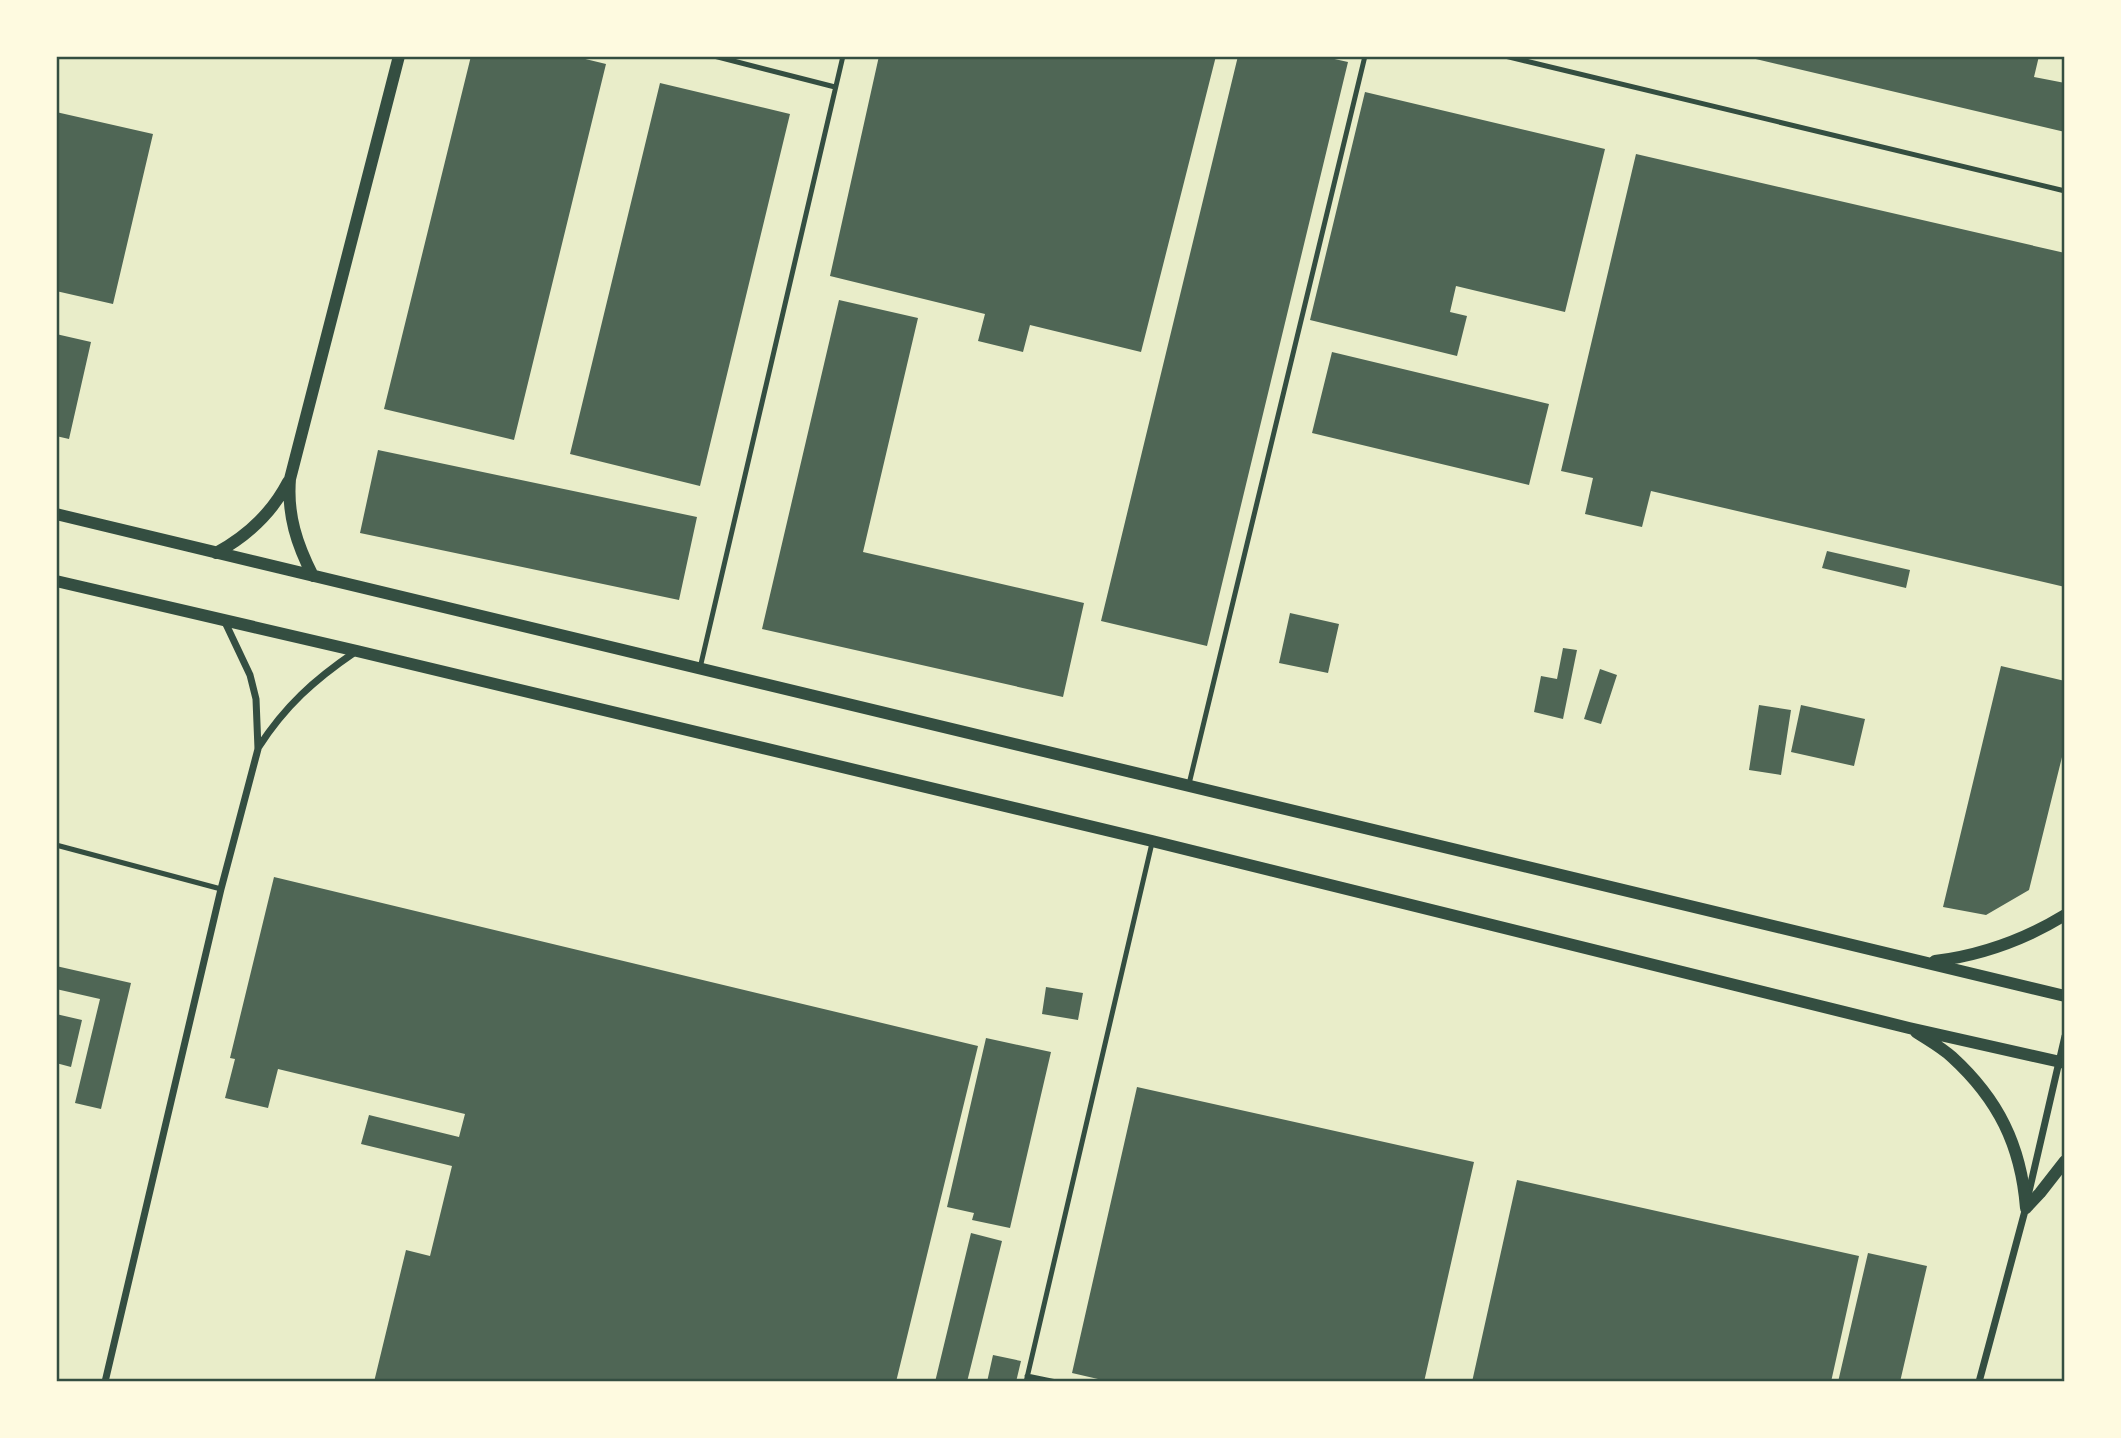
<svg xmlns="http://www.w3.org/2000/svg" width="2121" height="1438" viewBox="0 0 2121 1438" font-family="Karla,sans-serif">
	<rect width="100%" height="100%" fill="#e9edc9"/>
	<path fill="#4f6655" d="M471,56H573L606,64L514,440L384,409Z
		M879,56H1216L1141,352L1030,325L1023,352L978,341L985,314L830,276Z
		M1238,56H1321L1348,62L1207,646L1101,621Z
		M1743,56H2039L2034,77L2065,83V132Z
		M660,83L790,114L700,486L570,454Z
		M1365,92L1605,149L1565,312L1456,286L1450,312L1467,316L1457,356L1310,320Z
		M56,112L153,134L113,304L56,291Z
		M1636,154L2065,253V587L1651,491L1642,527L1585,514L1593,478L1561,471Z
		M839,300L918,318L863,552L1084,603L1063,697L762,629Z
		M56,334L91,342L69,439L56,436Z
		M1332,352L1549,404L1529,485L1312,433Z
		M378,450L697,517L679,600L360,533Z
		M1827,551L1910,570L1906,588L1822,568Z
		M1290,613L1339,624L1328,673L1279,663Z
		M1563,648L1577,650L1563,719L1534,712L1541,676L1557,679Z
		M2001,666L2065,681V745L2029,890L1986,915L1943,907Z
		M1600,669L1617,675L1601,724L1584,719Z
		M1759,705L1791,710L1781,775L1749,770Z
		M1801,705L1865,719L1854,766L1791,752Z
		M274,877L978,1046L896,1382H374L406,1250L430,1256L452,1166L361,1144L369,1115L459,1137L465,1114L278,1069L268,1108L225,1098L235,1059L230,1058Z
		M56,966L131,983L101,1109L75,1103L100,999L56,989Z
		M1046,987L1083,993L1078,1020L1042,1014Z
		M56,1014L82,1020L71,1067L56,1063Z
		M986,1038L1051,1052L1010,1228L972,1220L974,1213L947,1207Z
		M1137,1087L1474,1162L1424,1382H1111L1072,1373Z
		M1517,1180L1859,1256L1831,1382H1472Z
		M971,1233L1002,1241L967,1382H935Z
		M1868,1253L1927,1266L1900,1382H1838Z
		M993,1355L1021,1361L1016,1382H987Z"/>
	<g fill="none" stroke-linecap="round" stroke-linejoin="round">
		<path stroke="#344e41" stroke-width="5" d="M714,56L835,87
			M1505,56L2065,191
			M700,668L843,56
			M1189,784L1365,56
			M56,845L221,889
			M1027,1376L1056,1382
			M1026,1382L1152,843"/>
		<path stroke="#344e41" stroke-width="7" d="M258,748C285,706 314,680 355,652
			M2028,1196L2065,1036
			M105,1382L221,889L258,749L256,699L250,675L224,620
			M1979,1382L2026,1207"/>
		<path stroke="#344e41" stroke-width="12" d="M56,514L2065,996
			M216,553C247,536 272,513 288,482
			M313,576C297,545 287,515 290,479L399,56
			M56,581L357,651L1152,841L1909,1028L2065,1063
			M1935,961C1983,955 2024,940 2065,915
			M1916,1032C1928,1040 1941,1047 1952,1057C1998,1099 2021,1145 2026,1208
			M2026,1208L2040,1193L2065,1161"/>
	</g>
	<rect width="2121" height="1438" fill="none" stroke="#fefae0" stroke-width="116"/>
	<rect x="58" y="58" width="2005" height="1322" fill="none" stroke="#344e41" stroke-width="2.5"/>
</svg>
